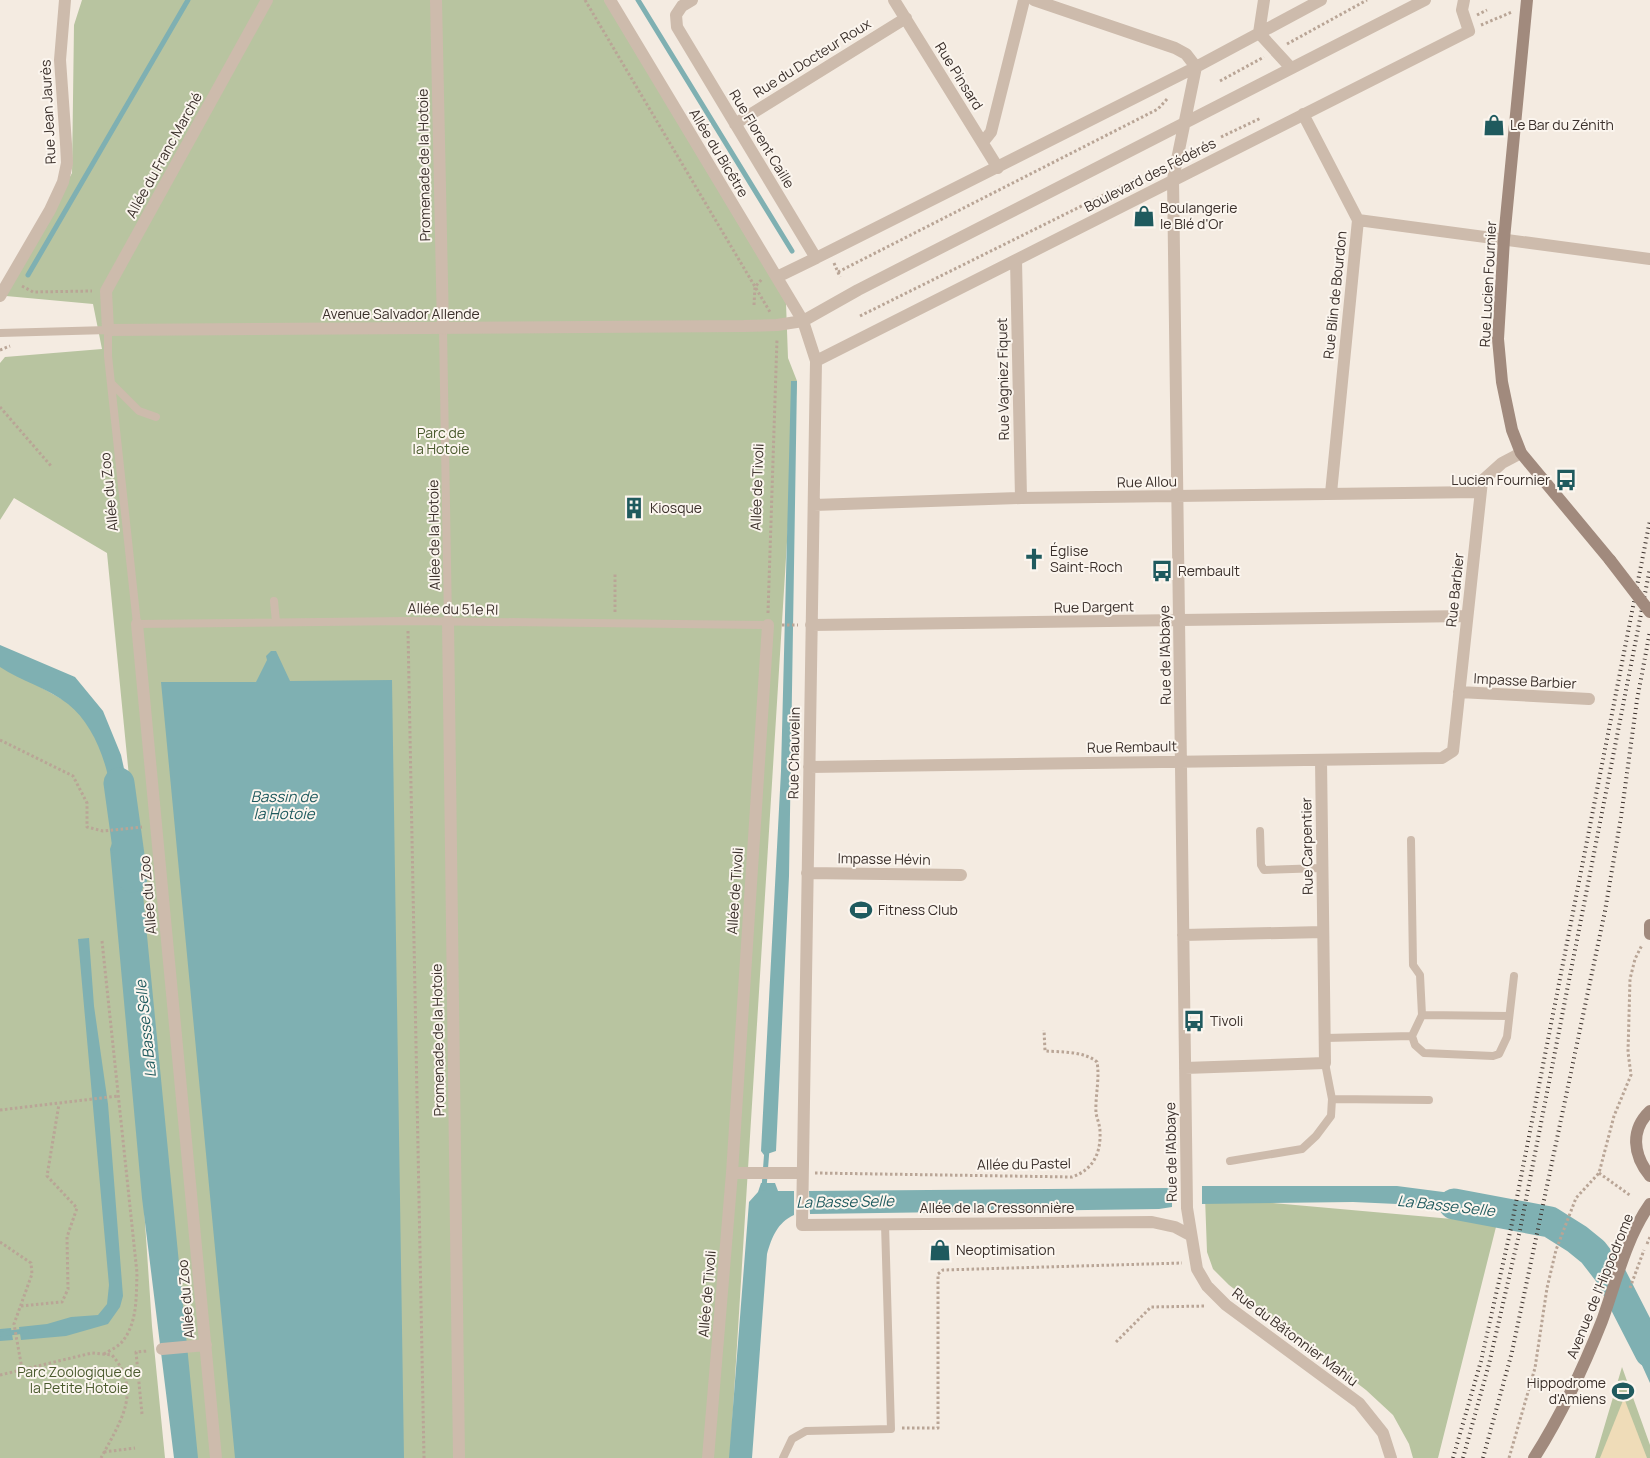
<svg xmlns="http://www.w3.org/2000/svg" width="1650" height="1458" viewBox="0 0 1650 1458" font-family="Manrope,sans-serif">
	<rect width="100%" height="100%" fill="#f4ebe1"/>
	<path fill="#b8c4a0" d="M82,0H604L786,303L788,358L797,381L730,1458H196L107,553L14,498L0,520V363L5,357L102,349L93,304L6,296L72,173L74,25Z
		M0,664L79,709L102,745L108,765L133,1045L152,1326L165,1458H0Z
		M1205,1197L1497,1223L1438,1458H1413L1409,1444L1393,1415L1366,1390L1229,1285L1213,1269L1207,1252Z
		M1622,1367L1650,1445V1458H1595Z"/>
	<path fill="#efdcb8" d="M1624,1398L1647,1458H1600Z"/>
	<path fill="#7fb0b2" d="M791,381H797L789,876L776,1151L764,1155L761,1151L781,771Z
		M0,645L75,677L103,711L121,755L136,823L112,827C116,787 100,729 68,704C48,688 21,681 0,667Z
		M271,651H276L290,681L392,680L404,1458H235L161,682H256L267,660L266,656Z
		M137,833L198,1458H174L142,1198L110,849L115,834Z
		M89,938L94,1006L108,1104L123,1296L120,1307L108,1324L66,1336L21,1340L19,1327L47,1324L71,1317L98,1315L107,1304L109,1285L78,939Z
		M761,1183H775L778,1191H794V1215C777,1223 772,1237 767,1254L752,1458H729L749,1202L758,1192Z
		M1202,1186H1397L1497,1199L1493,1218L1419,1205L1353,1202L1202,1204Z
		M1172,1188V1207L1159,1209L810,1214L809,1191Z
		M1608,1257L1650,1328V1383L1602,1277Z
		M11,1328L13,1340L0,1341V1329Z"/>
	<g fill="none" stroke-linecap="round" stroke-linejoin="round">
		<path stroke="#7fb0b2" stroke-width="5" d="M638,0L792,251
			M28,275L188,0
			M764,1188L767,1149
			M0,1334L26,1331"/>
		<path stroke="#7fb0b2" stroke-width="31" d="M119,783L132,877
			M1454,1204L1550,1222L1577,1239L1593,1252L1610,1274L1650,1352"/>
		<path stroke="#b9a596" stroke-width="3" stroke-dasharray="2.5 2.5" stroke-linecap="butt" d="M585,0L770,312
			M1477,15L1487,10
			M1481,25L1512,12
			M1287,44L1367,0
			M1220,81L1264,57
			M1221,137L1261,118
			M834,263L840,277
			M838,272L1158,109L1168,98
			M22,286L33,292L92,291
			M754,305L755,287L762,279
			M860,316L1136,179
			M0,350L10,346
			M0,407L51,466
			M615,612V572
			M768,613L777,339
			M782,625H798
			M408,631L424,1458
			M0,740L73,776L87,803V827L103,831L142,827
			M102,941L137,1273C136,1296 138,1324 121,1343C117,1347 109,1351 104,1354
			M0,1110L118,1096
			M815,1173L1072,1177C1093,1170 1101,1153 1100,1132C1100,1125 1097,1119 1096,1113C1095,1096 1100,1079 1097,1062C1084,1051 1061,1052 1045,1051L1044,1030
			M1599,1173L1631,1196
			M0,1242L31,1263L32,1274L14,1324L22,1369
			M1647,1244L1650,1237
			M1630,1288L1644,1250
			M21,1306L62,1302L68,1289L67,1237L77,1208L47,1176L59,1104
			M1116,1342L1151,1307L1206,1306
			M0,1375L92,1353L112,1355C143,1391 120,1422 101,1458
			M142,1414L136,1352L148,1351
			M902,1428H938V1274L943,1270L1182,1263
			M104,1452L135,1448
			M1509,1458L1535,1368L1547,1288L1556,1250L1576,1198L1599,1173L1614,1116L1631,1075L1628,1052L1630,979L1635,959L1642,945"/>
		<path stroke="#cdbbac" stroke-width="8" d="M443,329L448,621
			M0,333L108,330V356L137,624L408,621L768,625
			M113,385L139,411L156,417
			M274,601L276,622
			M1260,831L1261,865L1264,870L1322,868
			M1411,840L1413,965L1420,975L1422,1015
			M1412,1036L1422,1015L1509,1016
			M1325,1038L1412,1036L1415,1045L1424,1053L1493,1056L1499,1054L1507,1037L1514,976
			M1332,1099L1429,1100
			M1230,1161L1302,1149L1316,1136L1331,1116L1332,1099L1325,1063
			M783,1458L792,1439L806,1431L891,1429L885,1224"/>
		<path stroke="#cdbbac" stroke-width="12" d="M267,0L106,291L108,330L744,326L777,325L803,321
			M436,0L443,329
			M448,621L459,1458
			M137,624L216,1458
			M732,1173H802
			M162,1349L206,1345
			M708,1458L732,1173L768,625"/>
		<path stroke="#cdbbac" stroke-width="12" d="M610,0L803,321L816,361L802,1225L1152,1222L1175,1227L1190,1235
			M692,0L682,6L676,15L677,27L816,258L777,277
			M894,0L998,168
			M1034,0L1175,48L1186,54L1196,67L1173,179L1187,1208L1197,1269L1207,1286L1226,1305L1359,1403L1383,1433L1391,1458
			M1264,0L1259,33L1291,68
			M1303,114L1358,220L1331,493
			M735,124L906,18
			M983,142L991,132L1024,0
			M1358,220L1650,259
			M816,258L1196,67L1321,0
			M1016,260L1021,498
			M0,296L50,210L63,182L67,163L66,144L60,60L65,0
			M803,321L858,290L1425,0
			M816,361L1469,31L1462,10L1464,0
			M814,505L1021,498L1480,492
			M811,625L1467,616
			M1459,692L1589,699
			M809,767L1442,758L1453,751L1482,481L1502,463L1521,453
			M807,873L961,875
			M1183,935L1323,932
			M1185,1068L1325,1063L1321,760"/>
		<path stroke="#a18a7d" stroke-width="12" d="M1527,0L1504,239L1498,339L1502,382L1512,430L1521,453L1610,560
			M1650,925V934
			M1650,1111C1630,1130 1633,1155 1650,1176
			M1534,1458C1562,1414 1583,1369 1602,1321C1616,1282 1626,1238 1650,1204"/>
		<path stroke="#3b302b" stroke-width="4" stroke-dasharray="1 4" stroke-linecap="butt" d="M1453,1458L1481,1361L1511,1228L1650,520
			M1463,1458L1489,1364L1520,1230L1650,568
			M1483,1458L1512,1352L1605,911L1621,817L1637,700L1650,631"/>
		<path stroke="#a18a7d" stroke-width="12" d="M1610,560L1650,612"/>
	</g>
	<defs>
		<g id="shop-bare" transform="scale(1.725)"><path d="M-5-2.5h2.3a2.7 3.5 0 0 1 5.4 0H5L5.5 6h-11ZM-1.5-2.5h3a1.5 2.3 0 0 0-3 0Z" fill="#1f5a5e" stroke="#fbf5ee" stroke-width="2.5" paint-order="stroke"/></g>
		<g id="bus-bare" transform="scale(1.725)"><path d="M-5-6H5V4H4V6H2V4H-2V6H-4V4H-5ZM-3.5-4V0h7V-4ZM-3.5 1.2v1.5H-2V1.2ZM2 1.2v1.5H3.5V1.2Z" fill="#1f5a5e" stroke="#fbf5ee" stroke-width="2.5" paint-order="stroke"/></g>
		<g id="building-bare" transform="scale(1.725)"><path d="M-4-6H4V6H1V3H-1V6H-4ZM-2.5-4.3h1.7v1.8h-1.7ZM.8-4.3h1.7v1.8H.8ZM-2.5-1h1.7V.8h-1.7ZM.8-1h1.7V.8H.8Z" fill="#1f5a5e" stroke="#fbf5ee" stroke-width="2.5" paint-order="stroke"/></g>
		<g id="church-bare" transform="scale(1.725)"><path d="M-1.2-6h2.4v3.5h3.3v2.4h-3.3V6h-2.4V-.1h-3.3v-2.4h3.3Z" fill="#1f5a5e" stroke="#fbf5ee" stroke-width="2.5" paint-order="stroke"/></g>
		<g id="stadium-bare" transform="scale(1.725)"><path d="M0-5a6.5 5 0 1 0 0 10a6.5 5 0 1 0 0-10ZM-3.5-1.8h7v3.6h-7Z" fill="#1f5a5e" stroke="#fbf5ee" stroke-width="2.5" paint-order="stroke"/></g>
	</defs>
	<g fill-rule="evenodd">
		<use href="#shop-bare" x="1494" y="125"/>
		<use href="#shop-bare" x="1144" y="216"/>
		<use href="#bus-bare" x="1566" y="480"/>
		<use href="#building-bare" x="634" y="508"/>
		<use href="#church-bare" x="1034" y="559"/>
		<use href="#bus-bare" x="1162" y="571"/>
		<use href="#stadium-bare" x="861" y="910"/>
		<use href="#bus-bare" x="1194" y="1021"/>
		<use href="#shop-bare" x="940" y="1250"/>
		<use href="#stadium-bare" x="1623" y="1391"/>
	</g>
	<g text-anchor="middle" stroke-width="4" stroke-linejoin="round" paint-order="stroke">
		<g font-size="14" fill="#3b302b" stroke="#fbf5ee">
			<text transform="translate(812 58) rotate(-32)" y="5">Rue du Docteur Roux</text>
			<text transform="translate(959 76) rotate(58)" y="5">Rue Pinsard</text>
			<text transform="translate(48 112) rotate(-93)" y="5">Rue Jean Jaurès</text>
			<text transform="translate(762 139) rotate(59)" y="5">Rue Florent Caille</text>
			<text transform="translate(719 153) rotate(59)" y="5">Allée du Bicêtre</text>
			<text transform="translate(164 155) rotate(-61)" y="5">Allée du Franc Marché</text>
			<text transform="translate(424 165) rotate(-91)" y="5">Promenade de la Hotoie</text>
			<text transform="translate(1150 175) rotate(-27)" y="5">Boulevard des Fédérés</text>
			<text transform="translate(1488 284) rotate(-87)" y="5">Rue Lucien Fournier</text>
			<text transform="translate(1335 295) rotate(-84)" y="5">Rue Blin de Bourdon</text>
			<text x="401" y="319">Avenue Salvador Allende</text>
			<text transform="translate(1003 379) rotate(-91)" y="5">Rue Vagniez Fiquet</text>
			<text transform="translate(1147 482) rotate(-1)" y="5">Rue Allou</text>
			<text transform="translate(757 487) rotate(-88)" y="5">Allée de Tivoli</text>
			<text transform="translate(109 492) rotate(-96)" y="5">Allée du Zoo</text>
			<text transform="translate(434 535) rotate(-91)" y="5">Allée de la Hotoie</text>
			<text transform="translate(1455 590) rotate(-84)" y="5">Rue Barbier</text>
			<text transform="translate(1094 607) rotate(-1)" y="5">Rue Dargent</text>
			<text transform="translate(453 609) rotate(1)" y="5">Allée du 51e RI</text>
			<text transform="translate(1165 655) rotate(-91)" y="5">Rue de l'Abbaye</text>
			<text transform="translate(1525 681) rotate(3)" y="5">Impasse Barbier</text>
			<text transform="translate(1132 747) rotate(-1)" y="5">Rue Rembault</text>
			<text transform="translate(794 753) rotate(-89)" y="5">Rue Chauvelin</text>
			<text transform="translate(1307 846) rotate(-91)" y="5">Rue Carpentier</text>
			<text transform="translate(884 859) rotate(1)" y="5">Impasse Hévin</text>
			<text transform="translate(735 891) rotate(-86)" y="5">Allée de Tivoli</text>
			<text transform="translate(148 895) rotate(-95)" y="5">Allée du Zoo</text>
			<text transform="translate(438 1040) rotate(-91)" y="5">Promenade de la Hotoie</text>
			<text transform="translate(1171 1152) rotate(-91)" y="5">Rue de l'Abbaye</text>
			<text transform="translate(1024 1164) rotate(-1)" y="5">Allée du Pastel</text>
			<text x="997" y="1213">Allée de la Cressonnière</text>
			<text transform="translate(1600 1286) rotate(-68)" y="5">Avenue de l'Hippodrome</text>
			<text transform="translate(707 1294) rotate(-85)" y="5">Allée de Tivoli</text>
			<text transform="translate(186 1299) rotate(-95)" y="5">Allée du Zoo</text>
			<text transform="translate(1295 1337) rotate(37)" y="5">Rue du Bâtonnier Mahiu</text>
		</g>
		<g font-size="14" fill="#3b302b" stroke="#fbf5ee" text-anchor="start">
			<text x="1510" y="130">Le Bar du Zénith</text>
			<text x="1160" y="213">Boulangerie<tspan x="1160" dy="16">le Blé d'Or</tspan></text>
			<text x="1550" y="485" text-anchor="end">Lucien Fournier</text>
			<text x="650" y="513">Kiosque</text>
			<text x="1050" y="556">Église<tspan x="1050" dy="16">Saint-Roch</tspan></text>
			<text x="1178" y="576">Rembault</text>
			<text x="878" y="915">Fitness Club</text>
			<text x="1210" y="1026">Tivoli</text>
			<text x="956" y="1255">Neoptimisation</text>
			<text x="1606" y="1388" text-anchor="end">Hippodrome<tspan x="1606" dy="16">d'Amiens</tspan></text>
		</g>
		<g font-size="14" fill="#4a5a2e" stroke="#fbf5ee">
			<text x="441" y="438">Parc de<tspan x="441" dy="16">la Hotoie</tspan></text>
			<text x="79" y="1377">Parc Zoologique de<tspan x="79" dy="16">la Petite Hotoie</tspan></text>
		</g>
		<g font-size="15" font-style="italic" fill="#1f5a5e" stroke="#fbf5ee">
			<text x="284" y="802">Bassin de<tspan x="284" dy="17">la Hotoie</tspan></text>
			<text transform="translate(146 1029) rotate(-96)" y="5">La Basse Selle</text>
			<text transform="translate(845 1202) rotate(-1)" y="5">La Basse Selle</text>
			<text transform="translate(1446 1206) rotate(6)" y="5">La Basse Selle</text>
		</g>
	</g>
</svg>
